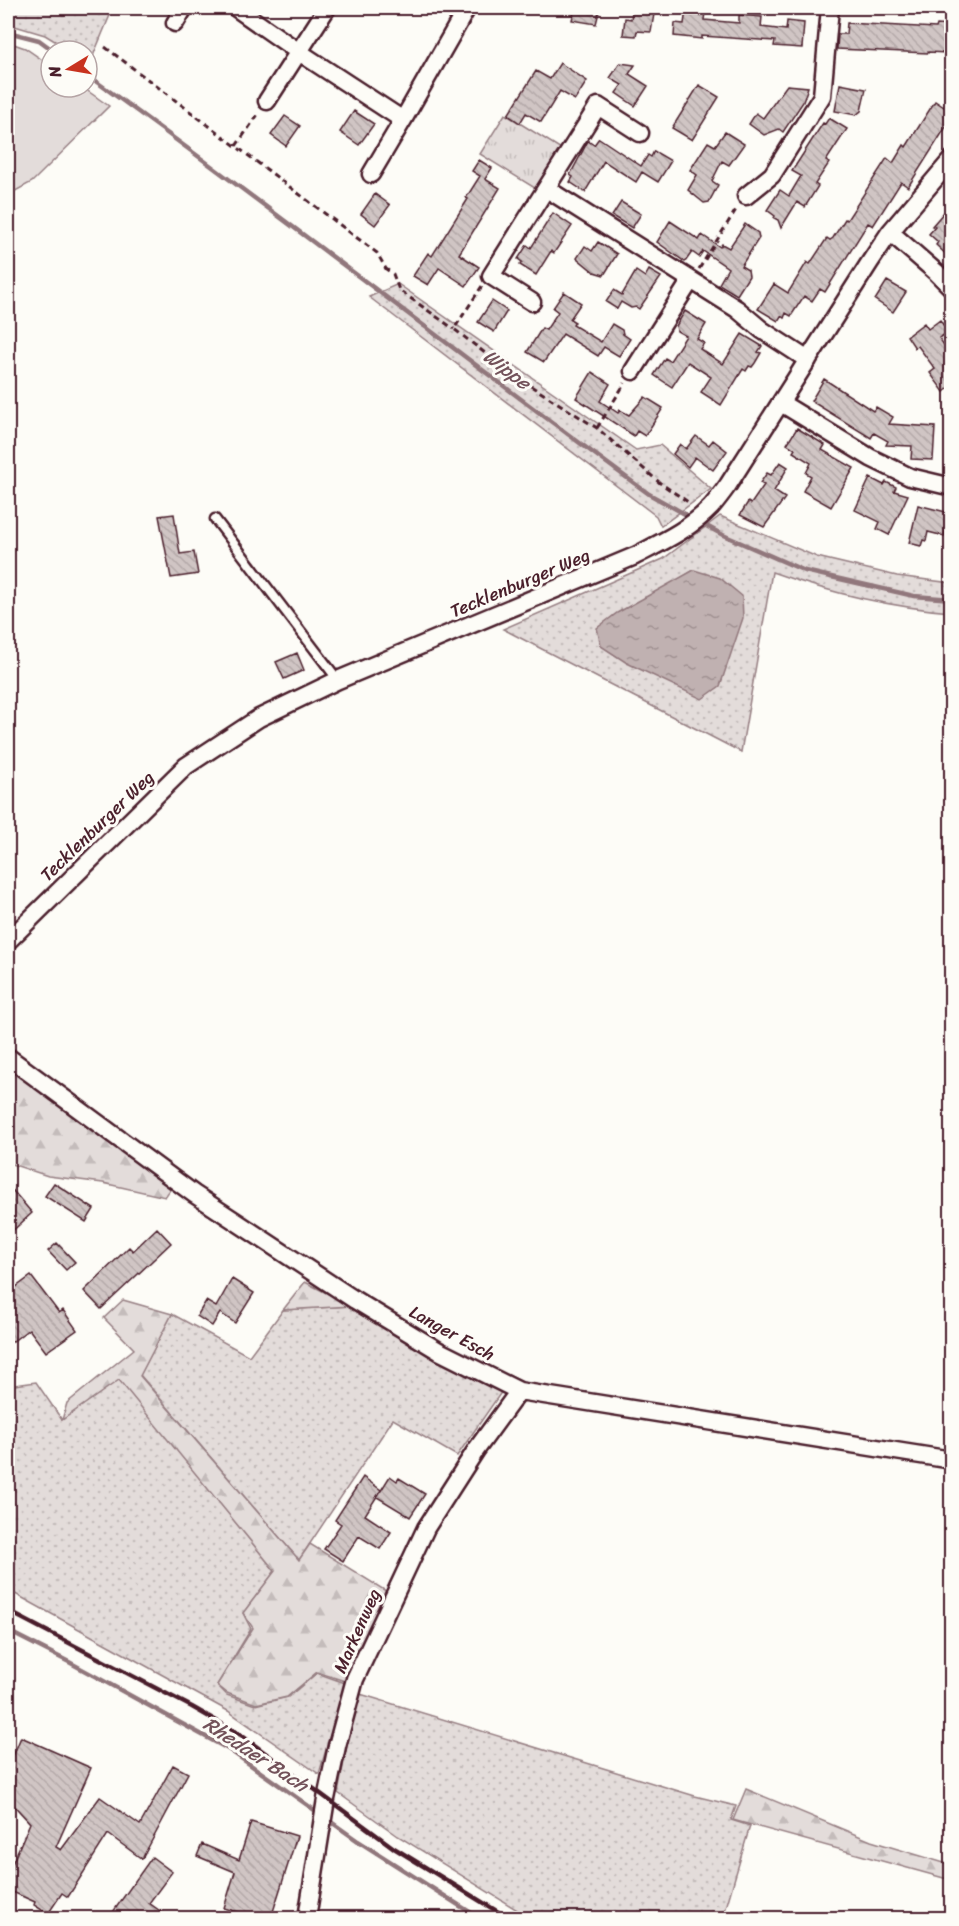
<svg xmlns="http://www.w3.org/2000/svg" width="959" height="1926" viewBox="0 0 959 1926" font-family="Sriracha,sans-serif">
	<defs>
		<pattern id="grass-dots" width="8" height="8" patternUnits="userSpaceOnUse" patternTransform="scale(1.5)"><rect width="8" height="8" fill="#e3dcda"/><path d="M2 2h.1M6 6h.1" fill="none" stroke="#c4bcbb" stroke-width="1.8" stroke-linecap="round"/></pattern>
		<pattern id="forest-firs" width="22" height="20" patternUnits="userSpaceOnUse" patternTransform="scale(1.5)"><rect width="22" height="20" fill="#e3dcda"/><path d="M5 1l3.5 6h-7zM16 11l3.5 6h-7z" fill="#c4bcbb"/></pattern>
		<pattern id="park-tufts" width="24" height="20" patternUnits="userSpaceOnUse" patternTransform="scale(1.5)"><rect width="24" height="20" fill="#e3dcda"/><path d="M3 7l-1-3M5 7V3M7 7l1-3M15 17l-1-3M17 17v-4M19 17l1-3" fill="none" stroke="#c4bcbb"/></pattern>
		<pattern id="water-ripples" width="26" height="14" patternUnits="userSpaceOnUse" patternTransform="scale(1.5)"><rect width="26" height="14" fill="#c0b1b1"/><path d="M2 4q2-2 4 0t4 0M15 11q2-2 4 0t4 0" fill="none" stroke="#9e8f90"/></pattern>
		<pattern id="building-back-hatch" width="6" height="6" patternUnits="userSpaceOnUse" patternTransform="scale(1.5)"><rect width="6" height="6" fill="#d0c5c4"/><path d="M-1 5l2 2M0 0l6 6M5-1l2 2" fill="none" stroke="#b4a9a9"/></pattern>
	</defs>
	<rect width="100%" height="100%" fill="#fdfcf7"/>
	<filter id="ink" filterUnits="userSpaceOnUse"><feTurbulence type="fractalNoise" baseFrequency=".0167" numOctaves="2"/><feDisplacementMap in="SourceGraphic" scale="12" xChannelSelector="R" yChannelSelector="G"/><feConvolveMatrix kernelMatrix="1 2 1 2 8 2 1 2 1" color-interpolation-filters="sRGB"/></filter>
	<g filter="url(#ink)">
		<path fill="url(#grass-dots)" stroke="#967e82" stroke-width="1.5" fill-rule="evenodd" d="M8,8H113L90,63L87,61V51H71L45,35L8,24Z
			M398,284L636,450L660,445L711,489L661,526L656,516L369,297Z
			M720,516L817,557L897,576L951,583V612C890,607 830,593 772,572L741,752L503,629L663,559ZM694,570L601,646L656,593Z
			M352,1306L502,1391L457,1456L393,1419L299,1560L140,1375L172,1314L249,1356L283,1310Z
			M119,1379L275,1571L243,1613L251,1629L217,1685L227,1695L255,1705L288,1697L317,1673L345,1683L319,1774L228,1711L8,1590V1386L36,1382L62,1420Z
			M357,1693L695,1796L736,1806L731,1820L750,1826L723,1918H530L398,1836L338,1793Z"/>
		<path fill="url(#forest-firs)" stroke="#967e82" stroke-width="1.5" d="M8,1068L172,1187L165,1197L103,1183L48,1176L8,1163Z
			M305,1282L352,1306L283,1310Z
			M123,1300L172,1314L140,1376L299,1560L310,1544L386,1591L345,1681L317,1672L287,1697L256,1704L227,1693L217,1685L253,1628L243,1613L275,1571L119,1380L62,1420L67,1403L134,1349L104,1318Z
			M746,1789L871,1841L951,1865V1880L733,1820Z"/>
		<path fill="url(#park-tufts)" stroke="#967e82" stroke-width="1.5" d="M505,114L563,150L538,190L480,154Z
			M948,446H951V481L946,480Z"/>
		<path fill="#e3dcda" stroke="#967e82" stroke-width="1.5" d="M8,42L25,48L51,66V87H82L109,106L32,182L8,195Z"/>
		<path fill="url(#water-ripples)" stroke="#91777b" stroke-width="1.5" d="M694,570L720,578L742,596L743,618L720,686L702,699L627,663L601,646L597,628L617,613Z"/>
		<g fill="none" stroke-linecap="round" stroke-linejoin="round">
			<path stroke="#91777b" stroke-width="4.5" d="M8,32L39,40L54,51
				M87,75C277,211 460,356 649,494L692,518
				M699,522L723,535L805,571L914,596L952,599
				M8,1631L69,1662L228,1749L320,1814
				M327,1819L358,1841L479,1918"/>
		</g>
		<path fill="url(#building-back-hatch)" stroke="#4a1f2b" stroke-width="1.5" d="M575,8H600L596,24L572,20Z
			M635,8H655L651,32L637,31L636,36L623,35L625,18L631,19L632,12H635Z
			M686,10L705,12L704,20L739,23V15L762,17L761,27L786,30L787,21L804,23L802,48L774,46L775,41L702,36V39L674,36L675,23L684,24Z
			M847,23L936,28L937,25L951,26V49H947V53L928,52V53L837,49L838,34H846Z
			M560,63L587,81L575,100L560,91L541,122L526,113L520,123L508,115L536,71L550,79Z
			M620,63L635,65L629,74L648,86L635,106L616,93L622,85L610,78Z
			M840,84L866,89L861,111L856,115L835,111Z
			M699,85L719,97L692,140L672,128Z
			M787,85L808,87L803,102L783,132L779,129L764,135L749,124L756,113L763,118Z
			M951,95V119L908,187L901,182L873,226L868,223L825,292L820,289L812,301L804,296L791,316L786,313L784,318L781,316L778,321L758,309L774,284L788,293L807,262L810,264L827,238L830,240L833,238L845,219L847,220L887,158L893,163L904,145L906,147L935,101L944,107Z
			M354,111L374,124L359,145L340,132Z
			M285,116L300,126L286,146L271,135Z
			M829,118L847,129L826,161L829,163L815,184L818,186L805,207L797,202L781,228L778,220L774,218L775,216L767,210L780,190L789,196L801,176L792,171L823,123L825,124Z
			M725,132L744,144L729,165L722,161L712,181L718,185L709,202L704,203L688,190L697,175L690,170L708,142L715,146Z
			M599,138L641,166L648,155L651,157L654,151L671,161L658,182L642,172L636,182L604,161L585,192L570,182L573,177L570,175L588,141L594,145Z
			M479,160L492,168L485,179L500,188L459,254L479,267L466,286L439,268L428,285L413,276L428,253L432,256L468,199L466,198L480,176L472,171Z
			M375,194L390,205L375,225L361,214Z
			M621,202L641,214L632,228L612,216Z
			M951,204V259L936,245L938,242L929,234L935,227L932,226Z
			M553,213L572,226L554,253L551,251L536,275L520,265L522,262L518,259L527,245L531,248Z
			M670,221L699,240L702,235L720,247L722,244L729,248L745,224L758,233L759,238L741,266L748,270L749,276L737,295L719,284L728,268L703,251L699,257L692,252L685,262L657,242Z
			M598,242L617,254L604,275L594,272L577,258L585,246L592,251Z
			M649,270L661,277L639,309L636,307L631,308L621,302L617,309L606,302L614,290L622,295L636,271L645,277Z
			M887,281L906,292L893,312L875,300Z
			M564,292L581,303L570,319L575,322L573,325L601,342L612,324L622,330L623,334L630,339L619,356L604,347L598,356L563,334L544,362L527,352L542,328L546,330L558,312L553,308Z
			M492,301L507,311L494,332L478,322Z
			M685,311L706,324L697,339L704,343L700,349L723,364L742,334L762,346L758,352L761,353L755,363L752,367L749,366L746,371L743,369L721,405L701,392L711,377L688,362L672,387L654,375L665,358L670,361L686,336L677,331L676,326Z
			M940,320L948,332L939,338L951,355V386L944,392L930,373L935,369L918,346L915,348L907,336L924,323L928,329Z
			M592,372L610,384L600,401L618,413L620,410L629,415L645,397L663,408L645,436L637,431L634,436L576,398Z
			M824,379L873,411L876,407L893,417L889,424L935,427L933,460L911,459L912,446L886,445L888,441L874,433L871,438L811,401Z
			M797,428L825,445L822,450L854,468L831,507L803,491L811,476L806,473L811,463L793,452L795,449L787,444Z
			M696,436L709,445L713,440L727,451L713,470L695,457L688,467L673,454L680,444L686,449Z
			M780,462L788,467L774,491L785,498L764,527L740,515L748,502L751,504L764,485L760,483L767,473L771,475Z
			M870,478L884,485L886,482L896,487L894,491L908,495L889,535L877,529L880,522L855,510Z
			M918,505L950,513L944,536L928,532L926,541L923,540L921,546L909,543Z
			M174,514L180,554L194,552L198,574L171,578L159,516Z
			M297,653L304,670L284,679L276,662Z
			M54,1183L94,1209L86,1222L45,1196Z
			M8,1185L32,1213L8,1235Z
			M157,1228L171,1243L101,1309L84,1291L129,1247L133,1251Z
			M57,1243L75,1262L66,1270L48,1251Z
			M31,1276L59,1313L63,1310L77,1330L46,1352L29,1329L8,1345V1293Z
			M232,1279L254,1293L235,1323L220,1313L212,1326L197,1316L206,1301L216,1307Z
			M390,1476L397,1481L399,1478L425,1494L410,1517L377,1497Z
			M363,1477L381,1490L365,1515L391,1532L380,1549L359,1536L343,1561L324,1549L341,1524L335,1520Z
			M21,1737L91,1768L56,1847L61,1850L100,1797L140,1825L173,1765L188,1773L142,1859L108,1834L68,1897L62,1893L48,1914L34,1905L35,1902L8,1890V1873L30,1823L8,1799V1768Z
			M251,1822L297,1836L271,1918H258L224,1908L235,1872L197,1856L202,1844L239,1860Z
			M152,1857L172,1872L149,1903L170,1918H122L113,1912Z"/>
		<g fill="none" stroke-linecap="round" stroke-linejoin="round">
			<g stroke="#4a1f2b" stroke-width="13">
				<path id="service" d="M215,519L338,680"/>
			</g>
			<g stroke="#4a1f2b" stroke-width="21">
				<path id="minor" d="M236,8L299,52L403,120L467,8
					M175,23L184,8
					M267,101L327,8
					M371,174L403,120
					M547,189L737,309L762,330L808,360
					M746,196L772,175L822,96L830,8
					M890,232L936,272L952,288
					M532,302L491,276L598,106L640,133
					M633,371L691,280
					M781,403L871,458L910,477L952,487
					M8,941L186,766L259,718L338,680L635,556C662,542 690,529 711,507C717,500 723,492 728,485L870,262L890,232L952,159
					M8,1057L194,1194L355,1300L439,1351L519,1391L952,1460
					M307,1918L326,1799L337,1746L355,1679L426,1528L476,1450L519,1391"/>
			</g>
			<path stroke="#4a1f2b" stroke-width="3" stroke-dasharray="6 4.5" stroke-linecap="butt" d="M105,47L377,253L386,269L393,274L399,290L454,329
				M236,146L259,113
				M699,269L737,208
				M482,286L454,329L512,374L597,428L660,483L691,504
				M597,428L625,383"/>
			<use href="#service" stroke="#fdfcf7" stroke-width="8"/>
			<use href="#minor" stroke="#fdfcf7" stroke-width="16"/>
			<path stroke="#4a1f2b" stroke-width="4.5" d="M8,1611L192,1707L241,1735L394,1848L508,1918"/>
		</g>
	</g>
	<g text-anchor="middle" stroke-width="6" stroke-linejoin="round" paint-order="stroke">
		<g font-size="18" fill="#4a1f2b" stroke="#fdfcf7">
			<text transform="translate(520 583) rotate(-23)" y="6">Tecklenburger Weg</text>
			<text transform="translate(97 826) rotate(-44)" y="6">Tecklenburger Weg</text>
			<text transform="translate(452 1333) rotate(29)" y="6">Langer Esch</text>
			<text transform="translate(357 1631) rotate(-66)" y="6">Markenweg</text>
		</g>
		<g font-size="20" font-style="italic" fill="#73525a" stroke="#fdfcf7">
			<text transform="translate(507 369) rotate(37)" y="7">Wippe</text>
			<text transform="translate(256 1754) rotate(33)" y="7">Rhedaer Bach</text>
		</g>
	</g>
	<rect width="959" height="1926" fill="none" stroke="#fdfcf7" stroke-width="30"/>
	<rect x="15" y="15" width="929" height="1896" fill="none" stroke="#4a1f2b" stroke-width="2" filter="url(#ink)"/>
	<g transform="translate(69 69) rotate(259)"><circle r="28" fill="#fdfcf7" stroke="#b5a4a5" stroke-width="1.5"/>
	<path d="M0-4.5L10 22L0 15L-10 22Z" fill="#c8321e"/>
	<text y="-9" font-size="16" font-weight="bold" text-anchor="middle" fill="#4a1f2b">N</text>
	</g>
</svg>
